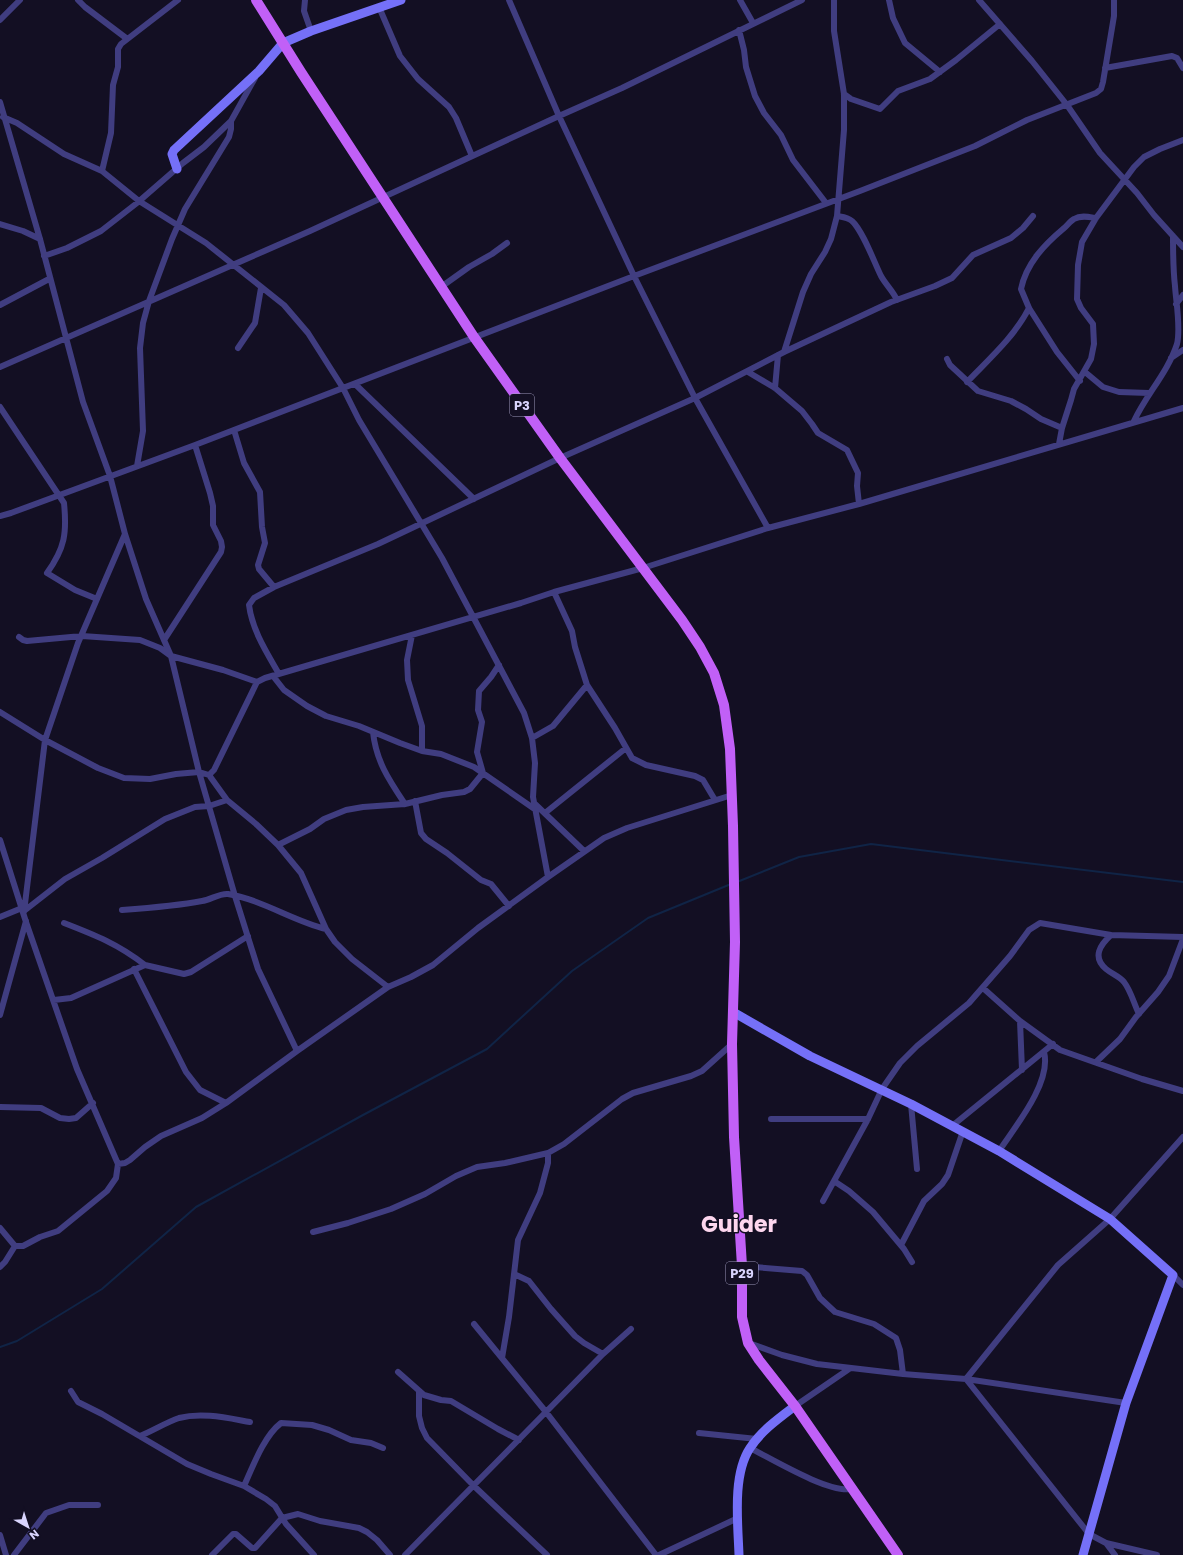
<svg xmlns="http://www.w3.org/2000/svg" width="1183" height="1555" viewBox="0 0 1183 1555" font-family="Poppins,sans-serif">
	<rect width="100%" height="100%" fill="#130f23"/>
	<g fill="none" stroke-linecap="round" stroke-linejoin="round">
		<path stroke="#102446" stroke-width="2" d="M737,882L799,857L871,844L1183,882
			M0,1347L17,1341L102,1289L196,1207L363,1115L487,1049L572,971L648,918L731,884"/>
		<path stroke="#403d80" stroke-width="6" d="M78,0L85,7L126,38
			M305,0L304,11L311,31
			M509,0L559,116L634,276L695,398L768,528
			M740,0L753,23
			M889,0L893,18L905,43L940,72
			M979,0L1032,61L1067,105L1100,153L1137,193L1154,215L1183,247
			M379,7L400,56L418,79L449,107L456,118L472,156
			M0,20L20,0
			M739,30L744,50L746,67L755,96L764,113L781,135L793,160L826,203
			M1105,68L1172,56L1177,58L1183,68
			M844,94L851,99L880,109L898,91L930,79L956,60L1000,24
			M0,102L40,239L83,402L110,476L125,534L146,599L171,656L199,772L235,896L258,969L297,1051
			M3,117L17,123L64,154L102,171L139,201L206,243L284,305L308,333L343,388L359,420L442,558L524,713L532,738L535,763L533,797L548,877
			M102,171L111,133L113,85L118,67V49L121,44L178,0
			M837,216C842,217 847,217 852,221C863,231 874,262 881,276C886,285 893,291 897,300
			M0,224L23,231L40,239
			M44,256L67,248L101,231L137,203L183,163L204,147L231,121L255,78
			M441,287L469,267L492,254L507,243
			M1176,304L1183,295
			M0,305L49,279
			M238,348L255,323L261,288
			M784,352L803,292L811,274L825,252L831,239L837,216L844,130V94L834,31V0
			M1171,358L1183,350
			M947,359L950,365L978,391L1011,401L1026,409L1041,419L1062,428
			M0,367L310,231L559,116L622,88L802,0
			M748,372L775,388L802,411L812,424L818,433L847,450L858,473L857,486L859,504
			M1085,372L1103,387L1119,392L1149,393
			M1080,381L1057,352L1029,308L1021,289C1026,264 1044,245 1063,229C1067,226 1070,221 1074,219C1081,215 1089,217 1096,218
			M967,382C989,359 1015,336 1029,308
			M355,384L474,499
			M775,388L778,355
			M0,407L64,503C67,533 65,548 47,573L75,590L97,599
			M1134,421C1146,395 1168,372 1177,344C1181,328 1176,302 1175,286C1173,269 1173,253 1173,236
			M234,430L244,463L260,492L262,527L265,543L258,565L259,569L274,587
			M1059,444L1062,428L1071,400L1074,389L1091,359L1094,344L1093,324L1081,308L1077,299L1078,265L1082,242L1096,218L1134,167L1144,157L1160,149L1183,140
			M137,466L143,431L140,348L143,323L149,301L172,239L185,209L229,137L231,129V121
			M0,516L11,513L195,445L634,276L860,191L975,146L1027,120L1096,93L1101,89L1103,82L1114,16V0
			M554,592L572,631L575,647L587,685L615,728L632,758L646,765L695,776L703,780L715,800
			M412,635L407,660L408,680L422,726V751
			M19,637L23,640L27,641L82,636L140,640L160,648L171,656L223,670L257,682
			M164,640L221,552L222,547L221,541L213,525V506L210,493L195,445
			M279,674C267,653 252,630 249,605L254,598L274,587L378,544L560,458L695,398L784,352L891,302L935,286L952,278L973,255L1011,238L1023,228L1033,216
			M273,676L284,690L307,706L326,716L359,726L400,743L422,751L441,754L474,767L536,810
			M0,712L45,740L98,768L124,778L150,779L176,774L199,772L209,775L214,770L257,682L265,678L521,603L554,592L643,568L768,528L859,504L1183,408
			M373,732C376,761 389,780 405,804
			M532,738L553,726L587,685
			M209,775L227,800L256,824L278,845L301,873L326,929L335,942L352,959L388,987
			M415,801L421,833L426,839L447,853L481,880L491,884L509,906
			M534,803L584,851
			M545,813L626,748
			M0,840L26,922L77,1069L118,1164L125,1163L130,1160L145,1147L161,1136L202,1118L226,1103L297,1051L388,987L411,977L433,965L478,928L548,877L604,838L627,828L732,795
			M278,845L310,829L324,819L346,810L363,807L405,804L442,795L464,792L470,789L483,773L477,752L482,722L478,710L479,691L491,677L499,665
			M122,910C149,908 176,906 202,901C210,900 220,893 228,894C263,900 293,921 326,929
			M24,911L65,879L102,858L165,819L195,807L209,806L227,800
			M24,912L45,740L78,643L125,534
			M0,917L22,908
			M64,923C95,935 118,944 145,965
			M134,969L186,1072L200,1090L226,1103
			M983,988L1020,1021L1060,1050L1142,1079L1183,1091
			M54,1000L71,998L145,965L184,974L191,972L248,936
			M1139,1014C1134,1004 1131,991 1124,982C1119,976 1112,974 1106,969C1092,957 1100,945 1111,935L1183,937
			M0,1015L26,921
			M1020,1021L1022,1070
			M1096,1062L1120,1039L1136,1017L1158,992L1169,976L1183,939
			M911,1104L917,1169
			M0,1107L41,1108L60,1118L69,1119L76,1118L93,1103
			M771,1119H868
			M952,1126L1053,1044
			M999,1151C1015,1127 1052,1082 1044,1052
			M834,1181L849,1191L873,1212L904,1249L912,1262
			M823,1201L868,1119L882,1089L900,1063L917,1046L969,1003L1010,956L1029,930L1040,923L1111,935
			M0,1228L15,1246H23L40,1237L58,1231L107,1191L116,1178L118,1164
			M313,1232L348,1223L391,1209L425,1194L456,1176L477,1167L505,1163L548,1153L564,1144L622,1099L633,1093L691,1076L702,1071L732,1044
			M901,1245L924,1201L942,1184L948,1175L963,1131
			M742,1266L802,1271L807,1275L820,1298L835,1312L874,1324L896,1338L900,1350L903,1374
			M0,1267L5,1262L15,1246
			M514,1274L529,1281L551,1309L575,1336L584,1343L603,1354
			M1173,1275L1183,1285
			M474,1324L546,1412L656,1555
			M749,1343L782,1355L817,1364L903,1374L966,1379L1126,1403
			M502,1358L509,1317L518,1240L540,1193L548,1163V1153
			M398,1372L424,1395L441,1400L451,1401L498,1429L519,1440
			M71,1391L78,1402L102,1414L187,1464L211,1474L244,1486L266,1499L275,1506L286,1524L314,1555
			M419,1391V1416L422,1428L427,1438L474,1486L547,1555
			M795,1406L849,1369
			M699,1433L757,1439
			M140,1436C152,1431 167,1422 179,1418C202,1412 227,1418 250,1422
			M750,1448C772,1459 828,1493 851,1489
			M244,1486C253,1466 264,1436 281,1423L312,1425L329,1430L351,1440L371,1443L383,1448
			M0,1535L6,1555
			M1106,1543L1115,1555
			M14,1555L46,1513L69,1505H98
			M212,1555L233,1534H236L252,1548H255L282,1518L298,1514L320,1521L359,1528L367,1532L377,1540L390,1555
			M405,1555L603,1354L631,1329
			M659,1555L738,1518
			M1157,1555L1106,1543L1089,1534L966,1379L1058,1265L1110,1219L1183,1137"/>
		<path stroke="#7570f8" stroke-width="9" d="M177,169L172,154L174,150L259,71L283,43L311,31L401,0
			M733,1012L810,1056L911,1104L999,1151L1110,1219L1173,1275L1126,1403L1083,1555
			M739,1555C738,1524 732,1475 750,1448C761,1431 779,1418 795,1406"/>
		<path stroke="#c160f7" stroke-width="10" d="M256,0L301,72L474,337L560,458L682,620L700,647L714,673L724,705L730,749L733,826L735,942L732,1044L734,1137L742,1266V1317L748,1343L759,1360L795,1406L898,1555"/>
	</g>
	<g text-anchor="middle" stroke-width="3" stroke-linejoin="round" paint-order="stroke">
		<g fill="#130f23" stroke="#9e99bc" stroke-width="1">
			<rect x="510" y="394" width="24" height="22" rx="3"/>
			<rect x="726" y="1262" width="32" height="22" rx="3"/>
		</g>
		<g font-size="13" font-weight="bold" fill="#d9d4fd">
			<text x="522" y="410">P3</text>
			<text x="742" y="1278">P29</text>
		</g>
		<g font-size="22" font-weight="bold" fill="#fdd6ee" stroke="#130f23">
			<text x="739" y="1232">Guider</text>
		</g>
	</g>
	<g transform="translate(28 1527) rotate(141)" stroke="#130f23" stroke-width="3" paint-order="stroke">
	<path d="M0-3L7 15L0 10L-7 15Z" fill="#d9d4fd"/>
	<text y="-6" font-size="11" font-weight="bold" text-anchor="middle" fill="#d9d4fd">N</text>
	</g>
</svg>
